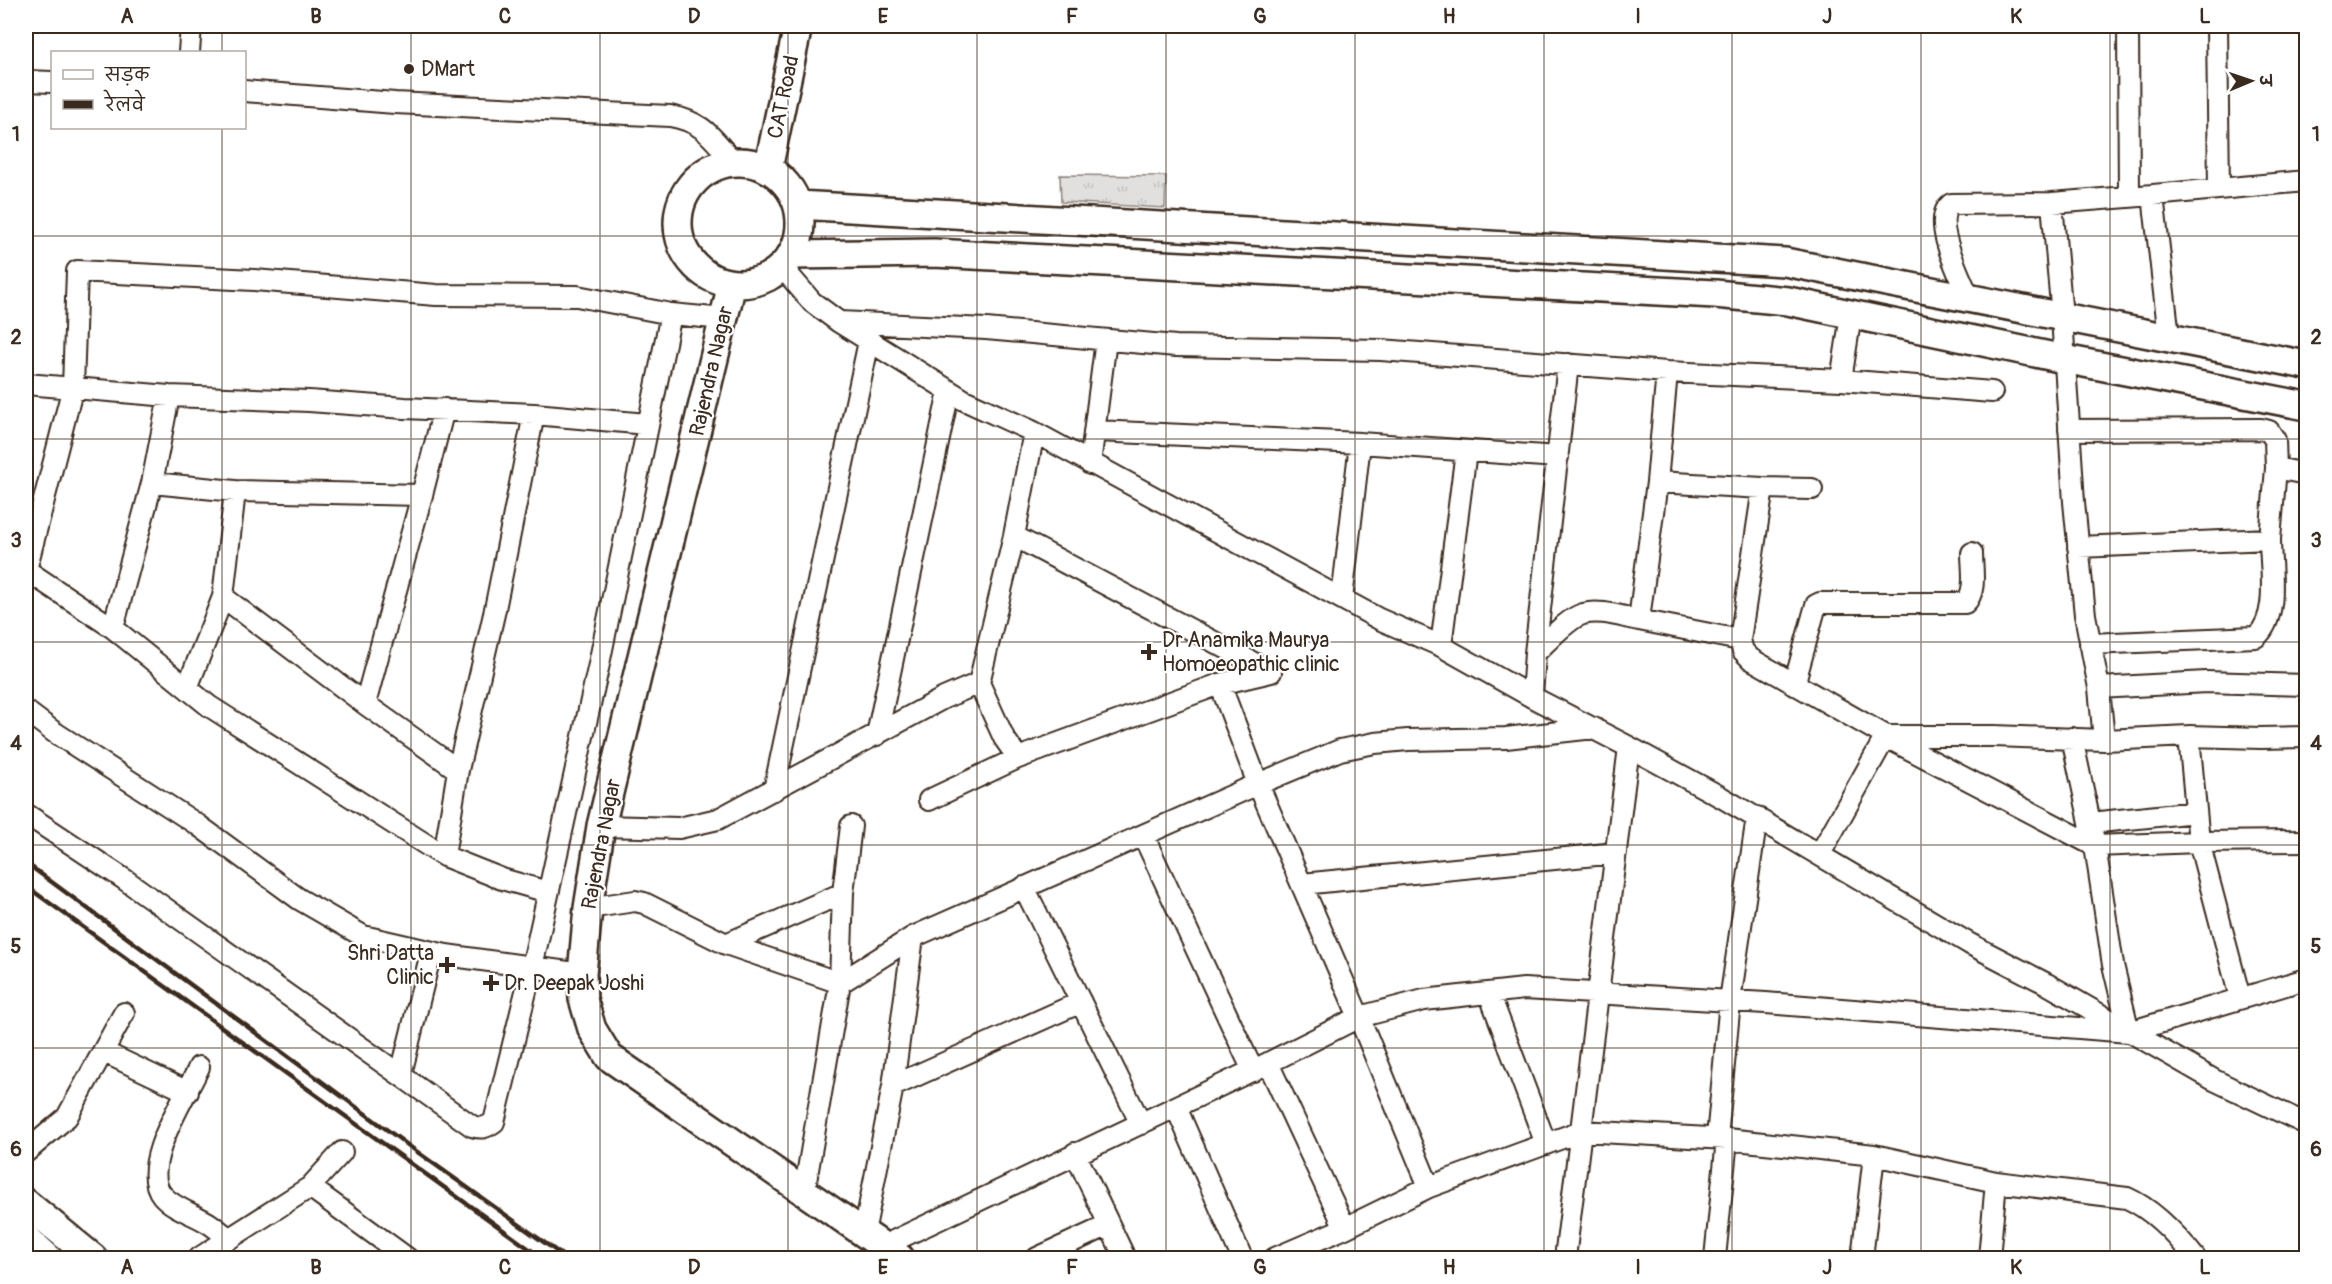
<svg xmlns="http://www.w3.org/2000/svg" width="2332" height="1284" viewBox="0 0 2332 1284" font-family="Pangolin,'Playpen Sans Deva',sans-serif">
	<defs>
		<pattern id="grass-tufts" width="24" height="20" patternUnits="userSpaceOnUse" patternTransform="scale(1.5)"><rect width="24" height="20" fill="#e2e0de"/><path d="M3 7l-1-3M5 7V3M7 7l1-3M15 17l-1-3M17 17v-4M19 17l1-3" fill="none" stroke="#c3c0be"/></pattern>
	</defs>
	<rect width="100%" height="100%" fill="#fff"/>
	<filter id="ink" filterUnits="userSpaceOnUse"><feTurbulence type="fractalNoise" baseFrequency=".0167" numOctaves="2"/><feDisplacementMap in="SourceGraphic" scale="12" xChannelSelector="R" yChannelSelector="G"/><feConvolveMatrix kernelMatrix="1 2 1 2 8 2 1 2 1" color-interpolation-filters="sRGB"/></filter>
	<g filter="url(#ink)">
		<path fill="url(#grass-tufts)" stroke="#8e857e" stroke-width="1.5" d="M1060,175L1166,176L1165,208L1061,202Z"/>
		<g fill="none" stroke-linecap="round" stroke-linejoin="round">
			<g stroke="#3b2a1e" stroke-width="24">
				<path id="street" d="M2128,26L2129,196
					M2217,26L2219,188
					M189,52L191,26
					M26,81L52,82
					M244,91L395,103L670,116C704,122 711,137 733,161
					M2052,203L2062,317L2074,502L2085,615L2099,688
					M782,267L812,302L839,322L964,400L1034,432L1379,619L1441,646L1532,697L1629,747L1721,797L1970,944L2047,984L2214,1080L2306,1124
					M1969,298C1961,278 1930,220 1951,204L2052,203L2153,195
					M840,322L986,329L1176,346L1381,350L1667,372L1841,380L1851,315
					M2169,337L2153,195L2306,181
					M1841,380L1992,392
					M26,384L169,396L309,401L405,408L534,414L494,614L458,770L444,856L209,706L113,628L26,570L73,387L77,271L254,280L436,295L577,296L671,314L724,319
					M534,414L647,424
					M2069,430L2261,429L2269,431L2275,440L2276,468L2270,539L2078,547
					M1095,431L1360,443L1558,457
					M1090,464L1106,340
					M2276,468L2306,474
					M1657,482L1763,488L1740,640L1743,651L1751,659L1886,736L1820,854
					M152,483L169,396
					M1763,488L1812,489
					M422,495L444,409
					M1014,536L1271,672
					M1342,599L1360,443
					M1639,620L1740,640
					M113,628L152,483L235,491L223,597L365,704L422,495L235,491
					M2090,644L2256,637C2280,616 2270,569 2270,539
					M1441,646L1466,451
					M1535,653L1568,364
					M979,683L1014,536L1034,432
					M1220,684L1271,672
					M1794,685L1816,605L1820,603H1965C1977,592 1972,569 1972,553
					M187,688L223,597
					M1532,697L1535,653C1547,642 1568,618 1583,614C1600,609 1622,617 1639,620L1657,482L1667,372
					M365,704L458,770
					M26,711L54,732L198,825L299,899L363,936L446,955L582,974
					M877,735L949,391
					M1886,736H1994L2104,740L2189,736L2261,738L2306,737
					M2189,736L2199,842L2306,841
					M1888,738L2095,846L2072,738
					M2104,740L2099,688L2206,682L2306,685
					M774,790L869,341
					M929,800L1018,758
					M26,814L124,879L472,1126C481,1129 486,1128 494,1122L532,967L599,664L671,314
					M2090,823L2196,812
					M1143,835L1253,1071
					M444,856L502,879L548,892
					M1302,884L1616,853
					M1024,887L1141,1124
					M843,893L851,826
					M588,908L635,901L644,903L726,944L840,983L913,937L1258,784L1220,684L1018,758L1004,738L979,683L944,698L718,819L679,828L601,826
					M726,944L843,893L840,983L804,1193
					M1489,993L1546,1144
					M2129,1032L2113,965L2095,846L2199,842L2240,998
					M104,1052L188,1092
					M1268,1063L1345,1228
					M199,1067C187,1095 138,1166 162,1195C174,1209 195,1214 210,1224C216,1228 222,1233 228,1238
					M401,1074L431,953
					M893,1086L913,937
					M1176,1107L1242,1258
					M1717,1138L1730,1001L1757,817
					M1727,1139L1874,1155L1862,1258
					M26,1152L67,1117L124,1013
					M1075,1153L1125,1258
					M1874,1155L1996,1182L1989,1258
					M1996,1182L2127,1198C2154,1210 2177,1235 2195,1258
					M310,1187L407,1258
					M1429,1187L1359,1017L1258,784L1340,750L1375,743L1408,740L1506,738L1594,728
					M864,1233L893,1086L1081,1002
					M883,1246L1268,1063L1359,1017L1424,1000L1524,989L1766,1003L2129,1032L2306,979
					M199,1258L310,1187L342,1152
					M1037,1258L1109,1225
					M1275,1258L1345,1228L1429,1187L1581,1131L1727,1139L1715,1258
					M1565,1258L1629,747"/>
			</g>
			<g stroke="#3b2a1e" stroke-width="32">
				<path id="secondary" d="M678 223a61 61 0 1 1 122 0a61 61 0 1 1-122 0Z
					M768,169L798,26
					M798,205L1785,262L2306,365
					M792,255L934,253L1715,294L1788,301L2064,359L2306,406
					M732,284L601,826L588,908L582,974L583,999L592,1029L609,1057L900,1258
					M26,1203L93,1258
					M26,1238L48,1258"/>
			</g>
			<use href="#street" stroke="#fff" stroke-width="20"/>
			<use href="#secondary" stroke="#fff" stroke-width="27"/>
			<path stroke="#3b2a1e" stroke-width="4.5" d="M26,863L409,1146L566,1258
				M26,886L542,1258"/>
		</g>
	</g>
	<path fill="none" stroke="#3b2a1e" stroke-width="1.5" stroke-opacity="0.55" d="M222,26V52M411,26V1258M600,26V1258M788,26V1258M977,26V1258M1166,26V1258M1355,26V1258M1544,26V1258M1732,26V1258M1921,26V1258M2110,26V1258M222,128V1258M26,236H2306M26,439H2306M26,642H2306M26,845H2306M26,1048H2306"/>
	<g fill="#3b2a1e" stroke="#fff" stroke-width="2">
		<circle cx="409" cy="69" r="6"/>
		<path d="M1146 643h6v6h6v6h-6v6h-6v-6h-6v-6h6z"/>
		<path d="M444 956h6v6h6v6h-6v6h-6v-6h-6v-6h6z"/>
		<path d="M488 974h6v6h6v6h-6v6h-6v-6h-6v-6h6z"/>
	</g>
	<g text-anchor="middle" stroke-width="4.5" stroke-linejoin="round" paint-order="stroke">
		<g font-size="21" fill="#3b2a1e" stroke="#fff" text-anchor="start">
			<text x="421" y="76">DMart</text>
			<text x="1162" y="647">Dr Anamika Maurya<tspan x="1162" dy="24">Homoeopathic clinic</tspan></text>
			<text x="434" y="960" text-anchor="end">Shri Datta<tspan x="434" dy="24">Clinic</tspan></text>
			<text x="504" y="990">Dr. Deepak Joshi</text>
		</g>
		<g font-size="21" fill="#3b2a1e" stroke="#fff">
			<text transform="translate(783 97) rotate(-78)" y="7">CAT Road</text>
			<text transform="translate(711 371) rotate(-77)" y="7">Rajendra Nagar</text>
			<text transform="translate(601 844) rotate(-79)" y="7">Rajendra Nagar</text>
		</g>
	</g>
	<rect width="2332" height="1284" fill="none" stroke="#fff" stroke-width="66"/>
	<rect x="51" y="51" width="195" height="78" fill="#ffffff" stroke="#b1aaa5" stroke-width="1.5"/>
	<rect x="63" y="70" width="30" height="9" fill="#ffffff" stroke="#b1aaa5" stroke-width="1.5"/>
	<text x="105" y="81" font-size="18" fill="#3b2a1e">सड़क</text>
	<rect x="63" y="100" width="30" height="9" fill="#3b2a1e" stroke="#b1aaa5" stroke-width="1.5"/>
	<text x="105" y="111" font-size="18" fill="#3b2a1e">रेलवे</text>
	<g transform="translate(2251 81) rotate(88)" stroke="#ffffff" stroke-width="4.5" paint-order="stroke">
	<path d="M0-4.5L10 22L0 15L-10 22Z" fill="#3b2a1e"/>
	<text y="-9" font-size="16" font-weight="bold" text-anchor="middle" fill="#3b2a1e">उ</text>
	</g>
	<rect x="33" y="33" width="2266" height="1218" fill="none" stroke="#3b2a1e" stroke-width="2"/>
	<g font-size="20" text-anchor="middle" font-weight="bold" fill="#3b2a1e">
		<text x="127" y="23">A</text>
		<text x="316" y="23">B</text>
		<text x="505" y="23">C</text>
		<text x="694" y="23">D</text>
		<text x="883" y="23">E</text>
		<text x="1072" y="23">F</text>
		<text x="1260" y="23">G</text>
		<text x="1449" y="23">H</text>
		<text x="1638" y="23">I</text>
		<text x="1827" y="23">J</text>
		<text x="2016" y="23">K</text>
		<text x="2205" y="23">L</text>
		<text x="16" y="141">1</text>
		<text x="2316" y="141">1</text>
		<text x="16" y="344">2</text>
		<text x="2316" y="344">2</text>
		<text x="16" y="547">3</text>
		<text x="2316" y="547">3</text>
		<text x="16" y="750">4</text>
		<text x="2316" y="750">4</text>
		<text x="16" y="953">5</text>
		<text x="2316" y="953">5</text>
		<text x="16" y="1156">6</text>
		<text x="2316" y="1156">6</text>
		<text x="127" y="1274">A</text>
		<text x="316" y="1274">B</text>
		<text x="505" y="1274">C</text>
		<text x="694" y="1274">D</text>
		<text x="883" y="1274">E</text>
		<text x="1072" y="1274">F</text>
		<text x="1260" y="1274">G</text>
		<text x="1449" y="1274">H</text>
		<text x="1638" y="1274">I</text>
		<text x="1827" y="1274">J</text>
		<text x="2016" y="1274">K</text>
		<text x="2205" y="1274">L</text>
	</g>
</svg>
